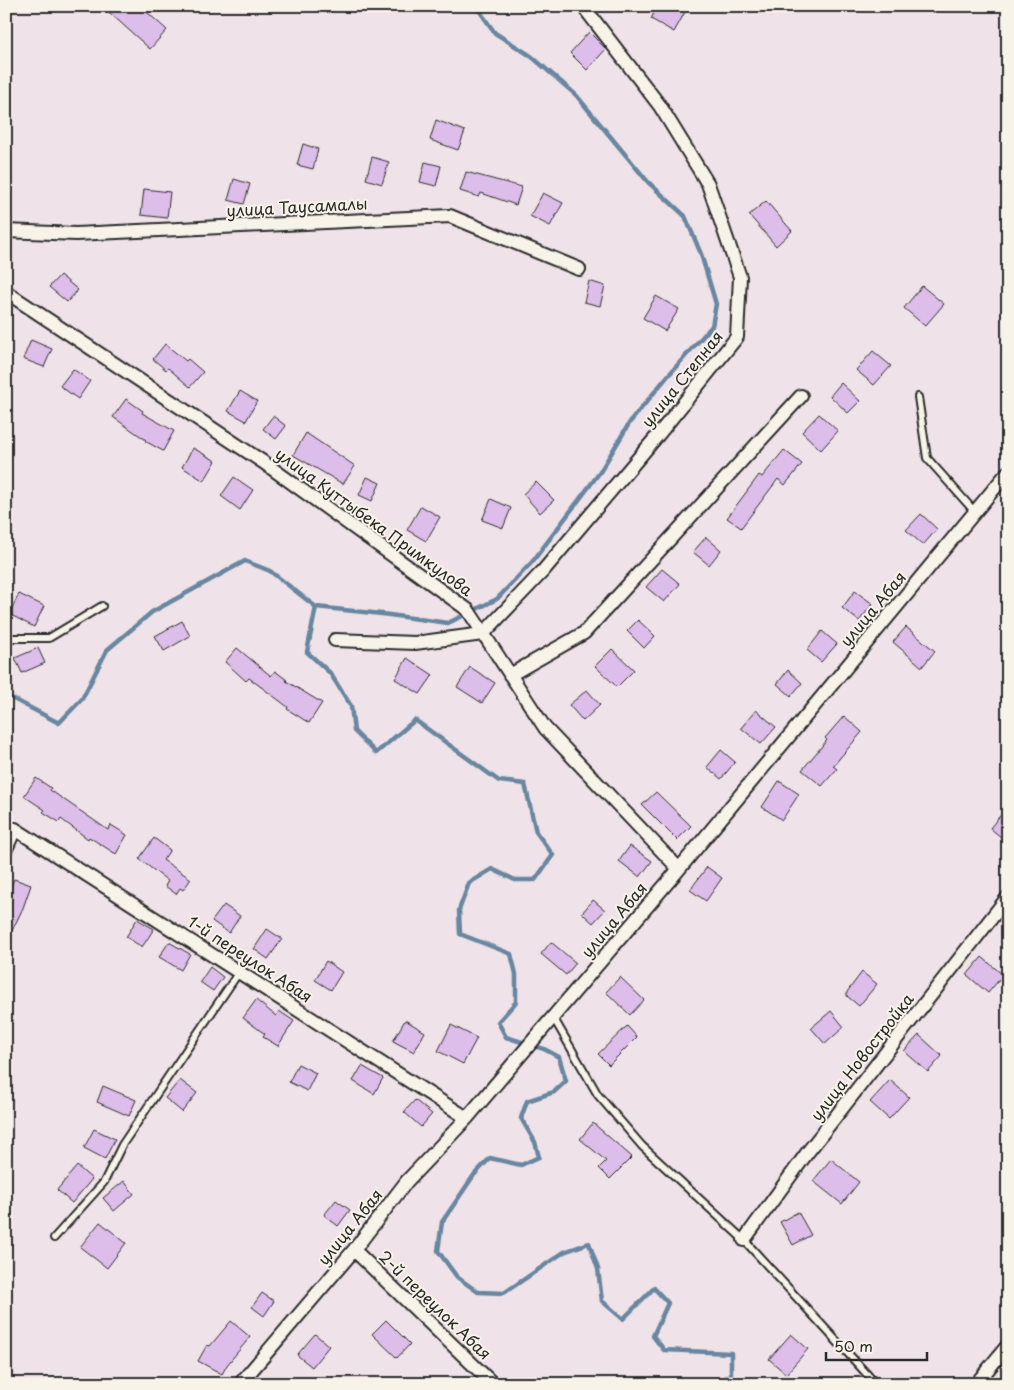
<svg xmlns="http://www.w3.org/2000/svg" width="1014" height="1390" viewBox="0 0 1014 1390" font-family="'Playpen Sans',sans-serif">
	<rect width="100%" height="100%" fill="#efe3e9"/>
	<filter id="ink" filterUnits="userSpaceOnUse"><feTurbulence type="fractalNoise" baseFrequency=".02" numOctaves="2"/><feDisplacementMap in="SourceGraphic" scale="10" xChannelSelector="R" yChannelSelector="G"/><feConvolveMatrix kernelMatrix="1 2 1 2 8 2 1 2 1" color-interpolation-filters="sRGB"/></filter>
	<g filter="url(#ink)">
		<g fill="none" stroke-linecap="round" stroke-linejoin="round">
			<path stroke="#6986a0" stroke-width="4.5" d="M316,607L307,652L330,673L351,706L354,731L376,753L415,720L499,781L525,784L536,832L553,855L535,880H515L492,869L469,883L459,910L460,934L511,954L516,974V1002L498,1022L506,1037L544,1049L559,1057L566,1081L554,1092L527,1101L521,1118L535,1142L539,1157L521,1165L490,1158L474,1175L442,1222L438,1251L457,1277L478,1292L504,1293L564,1252L589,1243L598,1269L602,1301L623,1319L654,1288L668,1303L653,1336L664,1350L731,1353V1376L706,1384
				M6,695L59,723L82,699L107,650L152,612L245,561L270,571L316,607L382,614L448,623L497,599L533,561L600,472L630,422L666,378L712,326L716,304L701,254L685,216L648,182L576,95L531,56L495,33L476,6"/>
		</g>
		<path fill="#ddbdea" stroke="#2b2b2b" d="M102,6H140L167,30L150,49Z
			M657,6H674L685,12L674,32L651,19Z
			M589,32L606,49L587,70L570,53Z
			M436,120L465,131L458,150L430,140Z
			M303,144L318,149L313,169L297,165Z
			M372,157L389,162L382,184L366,179Z
			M425,162L441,166L436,186L420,182Z
			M466,172L522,187L516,205L481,193L479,197L460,191Z
			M234,179L250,184L244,204L228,200Z
			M144,189L170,192L167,218L141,215Z
			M543,193L563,203L550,226L530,216Z
			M766,201L792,231L776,246L749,215Z
			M60,275L78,290L67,302L49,287Z
			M589,281L605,286L600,306L584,302Z
			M922,286L944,304L925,326L904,308Z
			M656,296L679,309L665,331L643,318Z
			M31,340L52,349L44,367L23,359Z
			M165,344L186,361L188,359L203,372L190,387L168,368L166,370L153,359Z
			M873,351L891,366L874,385L856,370Z
			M73,369L90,381L78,399L60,386Z
			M841,383L860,401L848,413L830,396Z
			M240,391L257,401L246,421L228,411Z
			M126,399L143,411L142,413L174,431L163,451L145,441L146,440L113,417Z
			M819,414L838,431L821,450L802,432Z
			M273,416L286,426L276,439L263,429Z
			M306,433L355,466L343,484L293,455Z
			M193,448L216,461L204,481L182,467Z
			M784,450L802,464L785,485L778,479L741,528L727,518L759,475L762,477Z
			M234,477L253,490L240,510L221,496Z
			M367,477L380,483L372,501L359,495Z
			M536,482L554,500L540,513L523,494Z
			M491,499L511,508L503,528L482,520Z
			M421,506L440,517L426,541L407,530Z
			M921,514L937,529L923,545L906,530Z
			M706,537L721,550L709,565L693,552Z
			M662,569L680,584L664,602L646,587Z
			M855,591L873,604L859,621L842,608Z
			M19,594L44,606L34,627L9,614Z
			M638,620L655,636L644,648L627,631Z
			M182,621L190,636L164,651L155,636Z
			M906,627L935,651L922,667L893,642Z
			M822,631L837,644L821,662L807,650Z
			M38,648L45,663L22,673L15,658Z
			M237,648L271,676L275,671L287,680L286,681L322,703L309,723L287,709L288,707L249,678L246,681L225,662Z
			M612,649L634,670L617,687L595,666Z
			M407,658L433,675L420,694L395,679Z
			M470,667L495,683L482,703L457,687Z
			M788,670L802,683L791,696L777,684Z
			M587,690L600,705L583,721L569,705Z
			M756,710L776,727L761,744L741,728Z
			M844,716L862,732L833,766L837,769L822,786L802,770L827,740L825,738Z
			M721,750L735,762L721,779L707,767Z
			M36,778L51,788L50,790L108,830L111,825L127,835L116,854L89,837L88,839L61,819L59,822L43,812L45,810L24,796Z
			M779,781L799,794L782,820L762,807Z
			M656,792L691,826L677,840L642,805Z
			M1008,806V843L990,828Z
			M154,838L170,850L163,860L191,879L183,890L180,888L176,894L165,886L168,881L139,859Z
			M630,846L652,861L640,877L619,861Z
			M707,867L722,878L706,901L690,890Z
			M14,879L31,885L23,908L6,943V899Z
			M593,900L605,910L593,923L582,913Z
			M224,905L240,916L229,933L212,921Z
			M137,919L154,929L142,947L126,937Z
			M267,929L282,939L268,959L254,949Z
			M169,942L190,954L181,970L159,957Z
			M551,942L576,963L566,975L541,954Z
			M982,957L1003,975L988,993L967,975Z
			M326,961L342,972L331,990L315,980Z
			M210,967L223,977L213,991L200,982Z
			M862,972L877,984L859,1006L847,996V992Z
			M620,977L644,1000L630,1015L606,992Z
			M256,1000L276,1016L279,1011L294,1021L278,1046L263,1037L265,1034L243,1018Z
			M831,1011L844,1027L825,1044L811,1028Z
			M405,1020L425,1032L414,1052L393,1041Z
			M451,1025L477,1038L463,1064L438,1051Z
			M627,1026L637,1037L609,1065L598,1054Z
			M919,1035L942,1056L928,1072L904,1051Z
			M298,1064L316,1073L307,1091L289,1082Z
			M362,1066L383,1078L374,1094L353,1081Z
			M180,1080L197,1093L182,1112L165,1098Z
			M890,1080L909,1097L889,1119L870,1102Z
			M103,1086L136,1100L129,1116L97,1102Z
			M415,1100L432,1114L421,1127L404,1112Z
			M593,1123L632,1157L610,1179L599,1168L606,1161L580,1139Z
			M94,1129L115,1139L105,1159L84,1148Z
			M831,1159L859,1182L842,1204L813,1181Z
			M77,1166L92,1179L72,1203L57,1190Z
			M124,1181L134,1194L114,1211L103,1198Z
			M336,1200L350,1210L338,1226L324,1215Z
			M798,1212L811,1235L793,1245L780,1222Z
			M100,1222L126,1243L107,1268L80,1247Z
			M262,1293L274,1301L264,1316L252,1307Z
			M386,1320L410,1344L397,1358L372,1334Z
			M231,1321L250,1337L227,1365L222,1374L198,1361L207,1345L210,1346Z
			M315,1334L329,1346L312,1367L297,1355Z
			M791,1334L808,1349L786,1374L769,1359Z"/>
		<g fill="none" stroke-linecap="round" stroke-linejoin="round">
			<g stroke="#2b2b2b" stroke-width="10">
				<path id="lane" d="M918,397L927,458L975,512
					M6,638H49L102,606
					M553,1017L598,1095L642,1146L744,1240L876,1384
					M54,1238L104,1182L122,1145L239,972"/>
			</g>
			<g stroke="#2b2b2b" stroke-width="16">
				<path id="street" d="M6,231L76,234L450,216L579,269
					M6,292L263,462L468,610L545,728L679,869
					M335,640L415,643L483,634L543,571L658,435L737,337L740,277L708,184L660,106L583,6
					M510,675L584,633L801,396
					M6,829H15L6,849
					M15,829L467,1118
					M744,1240L807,1153L1008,897
					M354,1250L493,1384
					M240,1384L354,1250L407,1181L467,1118L679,869L1008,472
					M976,1384L1008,1345"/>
			</g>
			<use href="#lane" stroke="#f7f3e8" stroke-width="6"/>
			<use href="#street" stroke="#f7f3e8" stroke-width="12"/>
		</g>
	</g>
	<g text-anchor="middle" stroke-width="4" stroke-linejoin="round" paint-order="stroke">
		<g font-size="16" fill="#2b2b2b" stroke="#f7f3e8">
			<text transform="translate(297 207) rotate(-3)" y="6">улица Таусамалы</text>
			<text transform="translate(682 379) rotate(-51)" y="6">улица Степная</text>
			<text transform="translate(374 522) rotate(36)" y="6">улица Куттыбека Примкулова</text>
			<text transform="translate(873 609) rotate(-50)" y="6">улица Абая</text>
			<text transform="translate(614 920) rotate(-50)" y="6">улица Абая</text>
			<text transform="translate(250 959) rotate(33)" y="6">1-й переулок Абая</text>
			<text transform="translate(862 1057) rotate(-52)" y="6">улица Новостройка</text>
			<text transform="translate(350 1227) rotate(-51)" y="6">улица Абая</text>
			<text transform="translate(435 1305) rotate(44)" y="6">2-й переулок Абая</text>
		</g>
	</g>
	<rect width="1014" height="1390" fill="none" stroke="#f7f3e8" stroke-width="25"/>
	<rect x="12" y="12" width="989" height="1365" fill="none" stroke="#2b2b2b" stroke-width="2" filter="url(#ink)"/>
	<path d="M826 1352v8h101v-8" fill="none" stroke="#2b2b2b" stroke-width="2.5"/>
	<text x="834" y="1352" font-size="15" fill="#2b2b2b" stroke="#f7f3e8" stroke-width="4" paint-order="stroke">50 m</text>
</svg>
